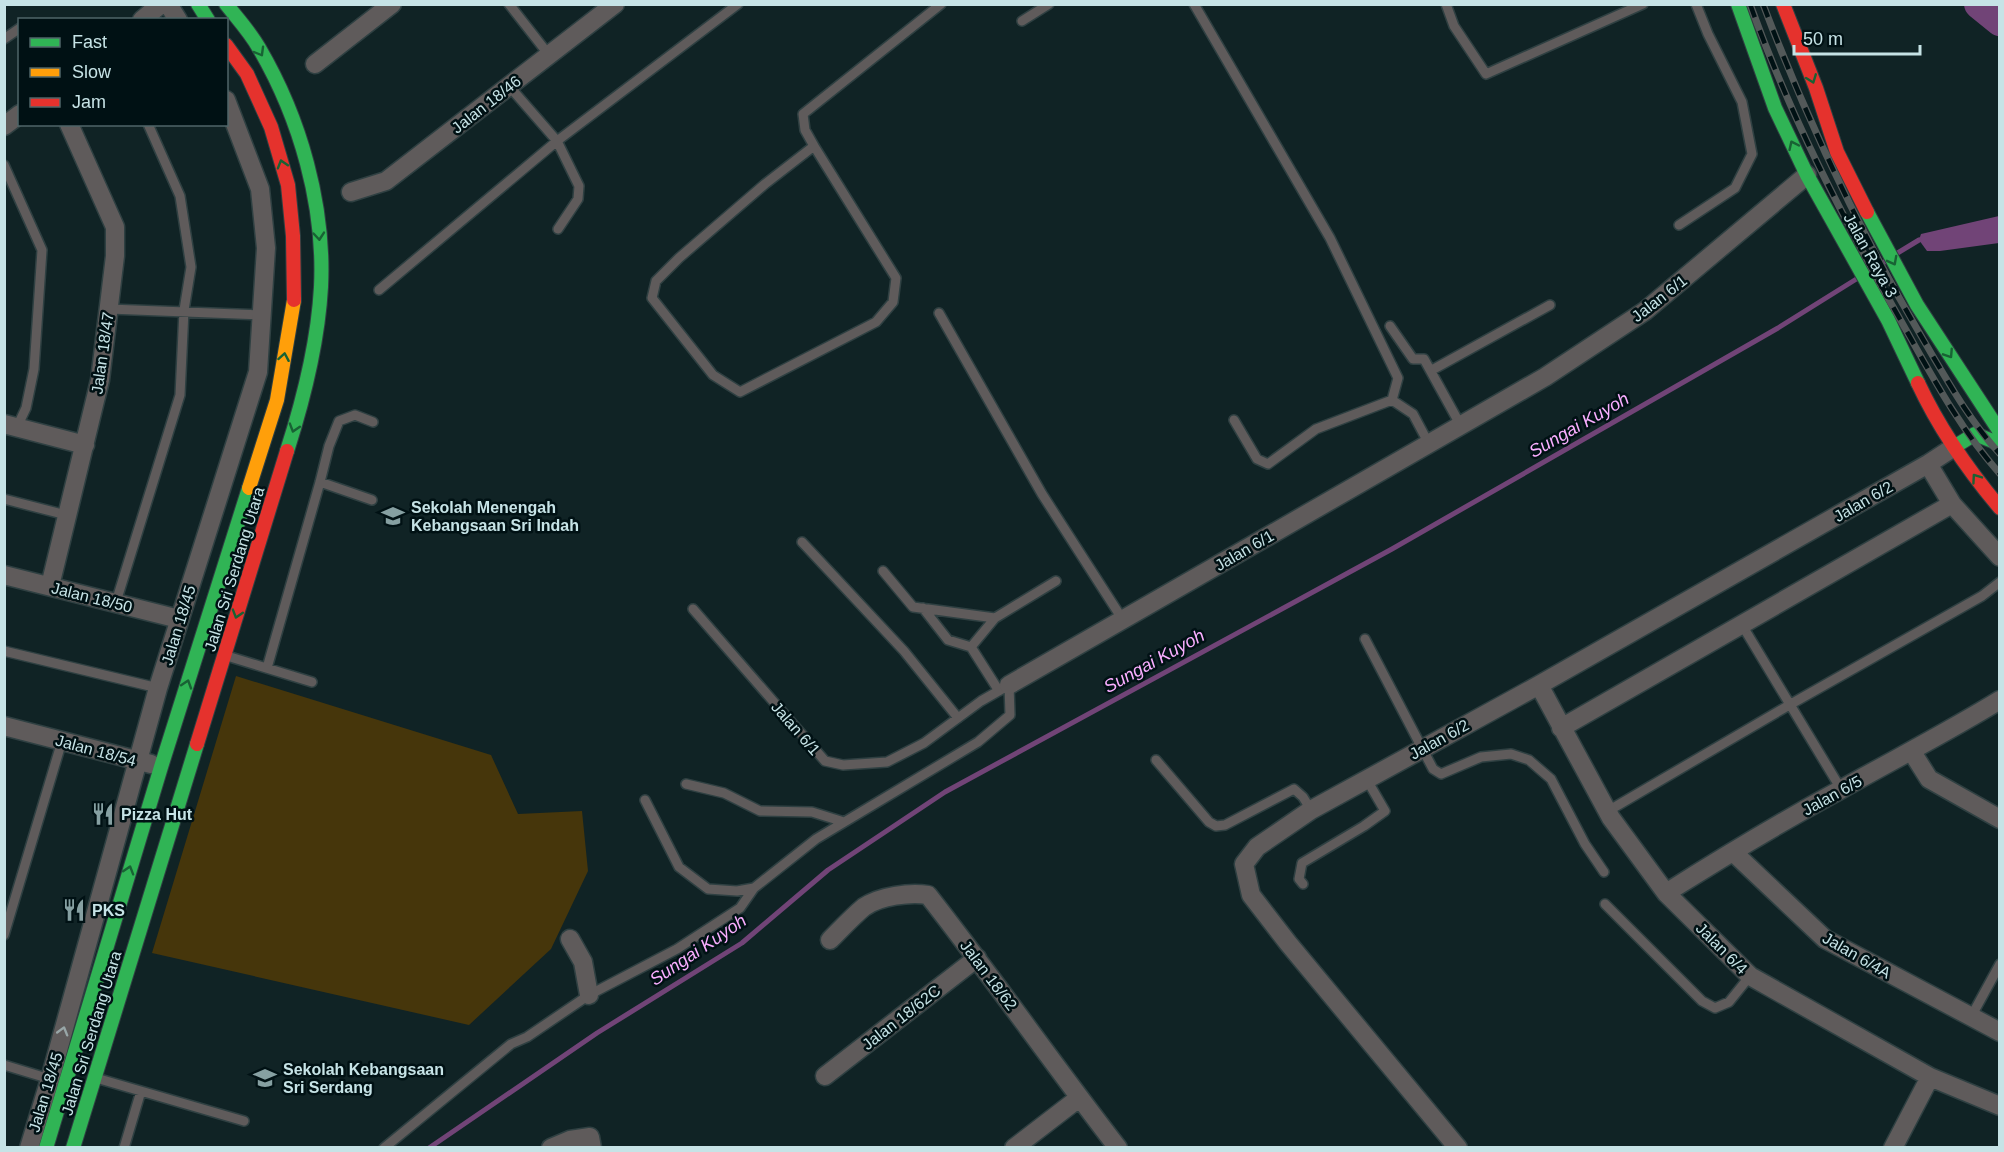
<svg xmlns="http://www.w3.org/2000/svg" width="2004" height="1152" viewBox="0 0 2004 1152" font-family="Helvetica,sans-serif">
	<rect width="100%" height="100%" fill="#102325"/>
	<path fill="#46360b" d="M236,676L491,755L518,814L582,811L588,871L551,949L469,1025L152,953Z"/>
	<path fill="#714477" d="M1999,216V243L1940,251H1927L1919,240L1921,234Z"/>
	<g fill="none" stroke-linecap="round" stroke-linejoin="round">
		<path stroke="#714477" stroke-width="5" d="M1896,254L1919,240
			M1868,272L1886,261
			M429,1148L597,1033L742,943L828,870L945,792L1392,549L1778,328L1858,278"/>
		<path stroke="#714477" stroke-width="30" d="M1979,4L2000,21"/>
		<g stroke="#2f4042" stroke-width="12">
			<path id="lane" d="M509,4L549,55
				M1194,4L1330,238L1398,378L1392,400
				M1446,4L1454,26L1486,74L1643,4
				M1022,21L1049,4
				M4,39L20,28
				M509,86L557,141L579,186L578,199L558,229
				M814,146L896,278L893,302L876,322L740,392L713,375L652,298L656,281L679,258L765,184Z
				M814,146L805,130L803,114L941,4
				M4,165L42,250L34,369L26,408L17,427
				M1679,225L1735,188L1752,154L1742,102L1708,34L1696,4
				M379,290L557,141L738,4
				M109,309L262,315
				M939,313L1042,494L1123,620
				M1390,326L1413,359H1424L1461,426
				M1432,370L1550,305
				M1234,420L1257,459L1268,464L1316,429L1392,400L1413,414L1429,444
				M320,482L372,500
				M4,499L66,515
				M802,542L904,651L958,718
				M883,571L913,607L995,618
				M116,602L180,395L184,310L191,267L180,196L148,124
				M923,608L948,640L971,647
				M1742,625L1841,789
				M1365,639L1433,769L1441,774L1481,757L1511,754L1529,760L1551,779L1585,844L1604,872
				M4,651L158,688
				M227,656L312,682
				M267,668L320,482L329,446L339,421L355,415L373,422
				M999,691L971,647L995,618L1056,581
				M1156,760L1209,822L1216,826L1225,825L1294,789L1303,797L1311,810
				M686,784L724,793L760,811L812,812L844,822
				M645,800L679,867L708,889L737,891L754,888
				M1608,811L1791,704L1982,596L2000,582
				M1303,884L1299,879L1302,863L1364,826L1385,811L1367,780
				M1605,904L1702,1001L1715,1008L1729,1002L1750,976
				M4,935L62,741
				M1971,1017L2000,964
				M4,1065L50,1079
				M96,1078L244,1121
				M124,1148L141,1091
				M384,1148L511,1044L527,1037L589,995L677,949L740,908L754,888L816,839L978,742L1010,715L1009,685L981,701L924,743L887,762L843,765L825,761L693,609"/>
		</g>
		<g stroke="#2f4042" stroke-width="21">
			<path id="street" d="M168,4L178,20
				M142,20L161,4
				M315,64L392,4
				M4,126L20,114
				M351,192L386,181L615,4
				M4,424L85,445
				M1928,464L1952,504L2000,557
				M4,575L179,619
				M50,586L100,380L115,256V227L69,124
				M1009,685L1545,377L1645,311L1807,175
				M1539,685L1611,818L1666,893L1750,976L1930,1077L2000,1106
				M4,726L151,764
				M1561,728L1952,504
				M1912,752L1929,779L2000,819
				M1733,852L1825,939L2000,1032
				M1666,893C1723,857 1781,822 1840,790C1893,760 1948,732 2000,700
				M570,939L583,962L589,995
				M830,940C841,929 852,917 864,907C880,896 910,892 928,895C993,978 1053,1064 1118,1148
				M825,1076L977,958
				M29,1148L50,1079L158,688L258,372L266,248L260,189L226,100
				M551,1148L570,1140L590,1137L592,1148
				M1014,1148L1079,1098
				M1458,1148L1288,943L1251,895L1244,864L1257,847L1311,810L1539,685L1928,464L1954,447
				M1893,1148L1930,1077"/>
		</g>
		<g stroke="#2f4042" stroke-width="16">
			<path id="fast" d="M198,4L208,20
				M226,4C237,18 250,32 259,48C300,118 325,205 321,287C318,343 304,398 287,451
				M1738,4L1775,108L1807,175L1888,320L1918,383
				M1867,212L1917,305L2000,432
				M1954,447L1975,434L2000,444
				M46,1148L161,767L249,488
				M73,1148L197,744"/>
		</g>
		<g stroke="#2f4042" stroke-width="16">
			<path id="slow" d="M249,488L277,400L294,300"/>
		</g>
		<g stroke="#2f4042" stroke-width="16">
			<path id="jam" d="M1783,4L1816,88L1837,152L1867,212
				M226,45L247,74L271,127L288,185L293,236L294,300
				M1918,383C1939,428 1968,470 2000,508
				M197,744L287,451"/>
		</g>
		<use href="#lane" stroke="#5f5b5b" stroke-width="9"/>
		<use href="#street" stroke="#5f5b5b" stroke-width="18"/>
		<use href="#fast" stroke="#30b455" stroke-width="14"/>
		<use href="#slow" stroke="#ff9f0a" stroke-width="14"/>
		<use href="#jam" stroke="#e5322d" stroke-width="14"/>
		<g stroke="#535959" stroke-width="7">
			<path id="rail" d="M1750,4C1790,116 1843,218 1901,321C1931,374 1959,428 2000,474
				M1763,4C1807,121 1861,234 1924,341C1947,380 1969,420 2000,454"/>
		</g>
		<use href="#rail" stroke="#001114" stroke-width="4.5" stroke-dasharray="14" stroke-linecap="butt"/>
	</g>
	<defs><path id="oneway-chevron" d="M-2-3.5L2.5 0L-2 3.5" fill="none" stroke-width="1.6" stroke-linecap="round" stroke-linejoin="round" transform="scale(1.5)"/></defs>
	<g stroke="#186234">
		<use href="#oneway-chevron" transform="translate(260 52) rotate(60)"/>
		<use href="#oneway-chevron" transform="translate(1812 79) rotate(69)"/>
		<use href="#oneway-chevron" transform="translate(1793 145) rotate(-115)"/>
		<use href="#oneway-chevron" transform="translate(282 164) rotate(-107)"/>
		<use href="#oneway-chevron" transform="translate(319 236) rotate(85)"/>
		<use href="#oneway-chevron" transform="translate(1893 261) rotate(62)"/>
		<use href="#oneway-chevron" transform="translate(1949 354) rotate(57)"/>
		<use href="#oneway-chevron" transform="translate(284 357) rotate(-80)"/>
		<use href="#oneway-chevron" transform="translate(294 428) rotate(107)"/>
		<use href="#oneway-chevron" transform="translate(1976 478) rotate(-125)"/>
		<use href="#oneway-chevron" transform="translate(237 614) rotate(107)"/>
		<use href="#oneway-chevron" transform="translate(187 684) rotate(-72)"/>
		<use href="#oneway-chevron" transform="translate(129 870) rotate(-73)"/>
	</g>
	<use stroke="#98a6a7" href="#oneway-chevron" transform="translate(63 1031) rotate(-74)"/>
	<defs>
		<g id="school-bare" transform="scale(1.8)"><path d="M0-5L7-2L0 1L-7-2ZM-4 1L0 2.5L4 1V4Q0 6-4 4Z" fill="#86a0a2" stroke="#001114" stroke-width="2.5" paint-order="stroke"/></g>
		<g id="restaurant-bare" transform="scale(1.8)"><path d="M-5-6h1v4h1v-4h1v4h1v-4h1v5L-1.5 .5V6h-2V.5L-5-1ZM5-6V6H3V1.5H1.5Q1.5-4 5-6Z" fill="#86a0a2" stroke="#001114" stroke-width="2.5" paint-order="stroke"/></g>
	</defs>
	<g fill-rule="evenodd">
		<use href="#school-bare" x="393" y="516"/>
		<use href="#restaurant-bare" x="103" y="814"/>
		<use href="#restaurant-bare" x="74" y="910"/>
		<use href="#school-bare" x="265" y="1078"/>
	</g>
	<g text-anchor="middle" stroke-width="5" stroke-linejoin="round" paint-order="stroke">
		<g font-size="16" fill="#c6e3e6" stroke="#001114">
			<text transform="translate(486 104) rotate(-38)" y="6">Jalan 18/46</text>
			<text transform="translate(1871 255) rotate(61)" y="6">Jalan Raya 3</text>
			<text transform="translate(1659 298) rotate(-38)" y="6">Jalan 6/1</text>
			<text transform="translate(102 353) rotate(-82)" y="6">Jalan 18/47</text>
			<text transform="translate(1863 501) rotate(-30)" y="6">Jalan 6/2</text>
			<text transform="translate(1244 550) rotate(-30)" y="6">Jalan 6/1</text>
			<text transform="translate(234 569) rotate(-73)" y="6">Jalan Sri Serdang Utara</text>
			<text transform="translate(92 597) rotate(14)" y="6">Jalan 18/50</text>
			<text transform="translate(178 625) rotate(-73)" y="6">Jalan 18/45</text>
			<text transform="translate(796 728) rotate(49)" y="6">Jalan 6/1</text>
			<text transform="translate(1439 739) rotate(-29)" y="6">Jalan 6/2</text>
			<text transform="translate(96 750) rotate(15)" y="6">Jalan 18/54</text>
			<text transform="translate(1832 795) rotate(-29)" y="6">Jalan 6/5</text>
			<text transform="translate(1722 948) rotate(45)" y="6">Jalan 6/4</text>
			<text transform="translate(1857 955) rotate(30)" y="6">Jalan 6/4A</text>
			<text transform="translate(989 975) rotate(53)" y="6">Jalan 18/62</text>
			<text transform="translate(901 1017) rotate(-38)" y="6">Jalan 18/62C</text>
			<text transform="translate(91 1033) rotate(-73)" y="6">Jalan Sri Serdang Utara</text>
			<text transform="translate(45 1092) rotate(-73)" y="6">Jalan 18/45</text>
		</g>
		<g font-size="16" font-weight="bold" fill="#c6e3e6" stroke="#001114" text-anchor="start">
			<text x="411" y="513">Sekolah Menengah<tspan x="411" dy="18">Kebangsaan Sri Indah</tspan></text>
			<text x="121" y="820">Pizza Hut</text>
			<text x="92" y="916">PKS</text>
			<text x="283" y="1075">Sekolah Kebangsaan<tspan x="283" dy="18">Sri Serdang</tspan></text>
		</g>
		<g font-size="18" font-style="italic" fill="#f9aeff" stroke="#001114">
			<text transform="translate(1579 425) rotate(-30)" y="6">Sungai Kuyoh</text>
			<text transform="translate(1154 661) rotate(-29)" y="6">Sungai Kuyoh</text>
			<text transform="translate(698 950) rotate(-34)" y="6">Sungai Kuyoh</text>
		</g>
	</g>
	<rect width="2004" height="1152" fill="none" stroke="#c6e3e6" stroke-width="12"/>
	<rect x="18" y="18" width="210" height="108" fill="#001114" stroke="#4f6568" stroke-width="1.5"/>
	<rect x="30" y="38" width="30" height="9" fill="#30b455" stroke="#4f6568" stroke-width="1.5"/>
	<text x="72" y="48" font-size="18" fill="#c6e3e6">Fast</text>
	<rect x="30" y="68" width="30" height="9" fill="#ff9f0a" stroke="#4f6568" stroke-width="1.5"/>
	<text x="72" y="78" font-size="18" fill="#c6e3e6">Slow</text>
	<rect x="30" y="98" width="30" height="9" fill="#e5322d" stroke="#4f6568" stroke-width="1.5"/>
	<text x="72" y="108" font-size="18" fill="#c6e3e6">Jam</text>
	<path d="M1794 45v9h126v-9" fill="none" stroke="#c6e3e6" stroke-width="3"/>
	<text x="1803" y="45" font-size="18" fill="#c6e3e6" stroke="#001114" stroke-width="4.5" paint-order="stroke">50 m</text>
</svg>
